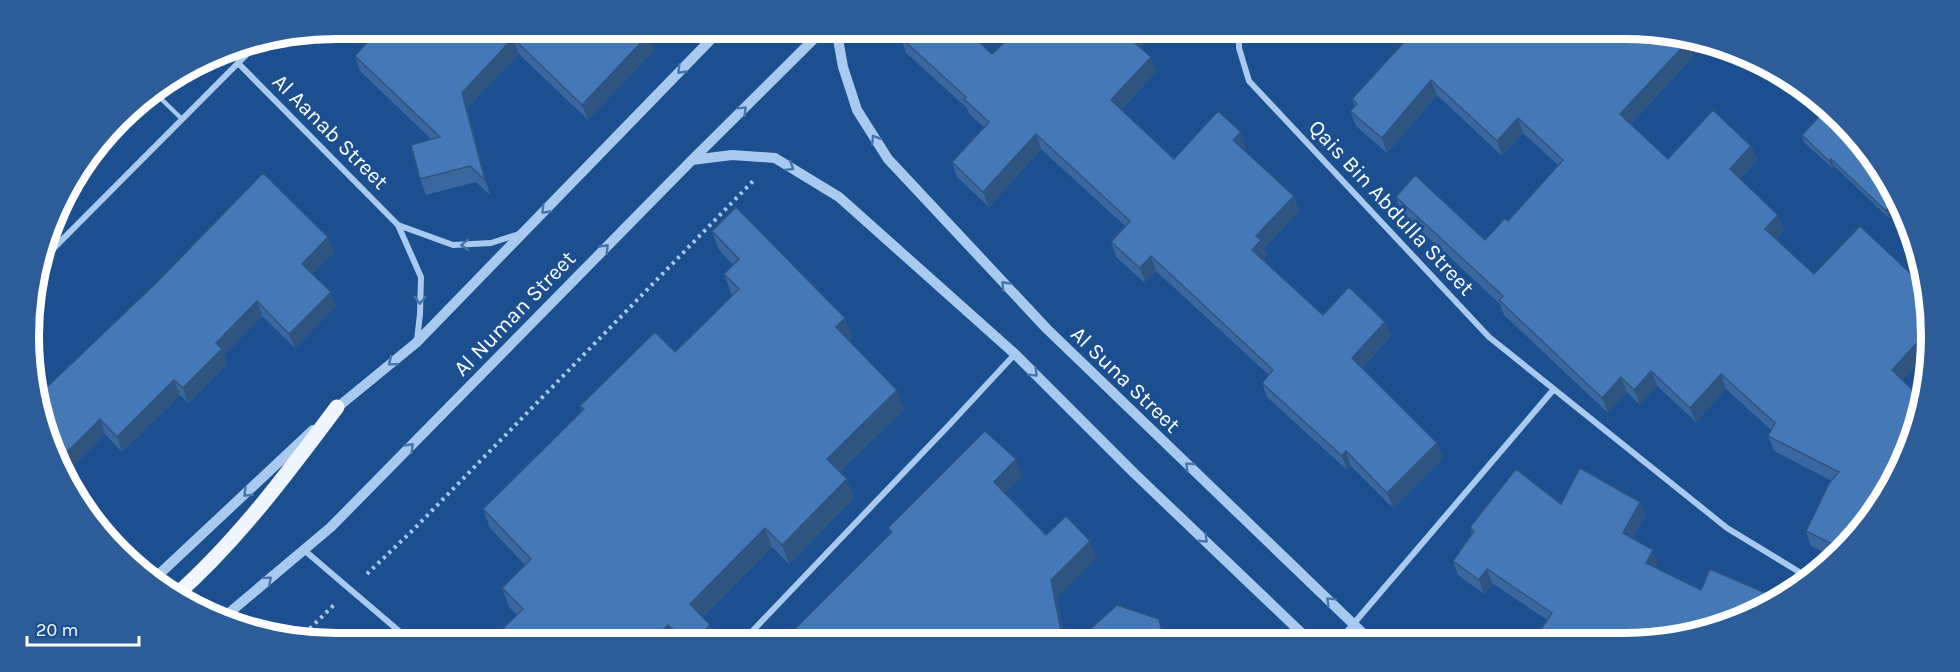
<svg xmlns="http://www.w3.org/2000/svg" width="1960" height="672" viewBox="0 0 1960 672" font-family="Karla,sans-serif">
	<rect width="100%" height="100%" fill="#1b4f8f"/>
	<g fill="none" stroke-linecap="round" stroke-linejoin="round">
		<path stroke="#a9c9ee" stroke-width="4" stroke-dasharray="3 4.5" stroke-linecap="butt" d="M367,574L414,529L753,181
			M299,639L335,604"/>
		<path stroke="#a9c9ee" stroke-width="4.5" d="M154,92L182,119"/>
		<path stroke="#a9c9ee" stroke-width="6" d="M1239,28V48L1249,81L1489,337L1727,528L1809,578
			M238,63L398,225L421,277L420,314L417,340
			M398,225L453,245L491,243L519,234
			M42,260L257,44
			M304,550L413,643
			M1338,642L1554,389
			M741,643L951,423L1015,354"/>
		<path stroke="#a9c9ee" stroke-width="10" d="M836,28L843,67L857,110L888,159L1047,329L1371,641
			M692,160L732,155L775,158L839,197L1015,354L1134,473L1311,642
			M333,411L416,343L722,28
			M153,580L313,430
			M223,618L331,527L692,160L825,28"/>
		<path stroke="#f0f6ff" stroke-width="15" d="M175,596C237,541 287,474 337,407"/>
	</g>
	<path fill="#3a679d" d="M354,28H664L651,42L654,50L588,120L519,54L467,108L490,195L476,182L426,195L420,179L432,140L360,71L355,56L368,42Z
		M1161,28L1140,48L1156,72L1121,110L1174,159L1246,147L1243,150L1294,196L1299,211L1264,248L1267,255L1263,259L1323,315L1385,322L1391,336L1362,368L1437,443L1443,458L1393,508L1351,466L1347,470L1267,397L1262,383L1269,375L1156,271L1145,283L1116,257L1111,242L1125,226L1041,149L989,207L957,177L952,162L984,127L969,114L967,108L906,53L901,38L992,54Z
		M1412,28H1624L1703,39L1707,41L1631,124L1668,159L1751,146L1757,160L1740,179L1784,230L1776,238L1814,274L1929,296L1925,356L1902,380L1890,490L1835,557L1811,546L1806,531L1832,481L1774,451L1768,436L1771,430L1726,389L1696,422L1657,386L1640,405L1627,392L1608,413L1504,315L1500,304L1401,212L1396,197L1485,240L1508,221L1558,165L1523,133L1502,156L1437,95L1387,153L1356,126L1350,111L1354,106L1352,99L1415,31Z
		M1802,135L1890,182L1889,218L1834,166L1832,168L1804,142Z
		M712,231L852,337L849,340L904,409L840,472L847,479L854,498L789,564L772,547L703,617L710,625L717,643H488L517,615L509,607L502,588L525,565L490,528L483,509L582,411L580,406L675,352L732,295L731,293L724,274L733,265L719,250Z
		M334,252L312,274L336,306L295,348L262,316L224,355L227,364L188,403L180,395L122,452L105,434L65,474L39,415Z
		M1640,502L1645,516L1633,538L1658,564L1656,568L1701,590L1777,598L1664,641H1536L1535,638L1547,620L1492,583L1484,594L1458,575L1453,561L1472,534L1470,527L1561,504Z"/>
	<path fill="#305480" d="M643,28H664L651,42L654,50L588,120L582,105Z
		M1139,28H1161L1135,53L1129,38Z
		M1692,37L1703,39L1707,41L1626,129L1620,114Z
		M513,38L519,54L467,108L490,195L485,180L462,93Z
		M1151,57L1156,72L1116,115L1111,100Z
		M1431,80L1437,95L1387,153L1382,138Z
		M1518,118L1523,133L1502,156L1497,141Z
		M1241,132L1246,147L1238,155L1233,140Z
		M1036,134L1041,149L989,207L983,192Z
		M1751,146L1757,160L1735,184L1730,169Z
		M1831,159L1834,166L1832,168L1829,161Z
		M1294,196L1299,211L1264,248L1267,255L1258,265L1252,250L1256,236Z
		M1896,200L1899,207L1889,218L1886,211Z
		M1778,215L1784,230L1771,244L1765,229Z
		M328,237L334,252L308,279L302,264Z
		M1151,256L1156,271L1145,283L1140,268Z
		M331,292L336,306L295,348L289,334Z
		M257,301L262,316L224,355L227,364L188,403L183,388L216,343Z
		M845,318L852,337L843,346L836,327Z
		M1385,322L1391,336L1357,373L1352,358Z
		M1926,333L1925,356L1897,385L1892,370Z
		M1651,371L1657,386L1640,405L1634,390Z
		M1721,374L1726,389L1696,422L1690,408Z
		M1621,377L1627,392L1608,413L1602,398Z
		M174,380L180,395L122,452L117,437Z
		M897,390L904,409L834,478L827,459Z
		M100,419L105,434L65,474L59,460Z
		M1437,443L1443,458L1393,508L1387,493Z
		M1346,451L1351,466L1347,470L1342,456Z
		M1016,459L1022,476L1000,499L994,482Z
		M847,479L854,498L789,564L782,545Z
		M1640,502L1645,516L1628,547L1623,533Z
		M765,528L772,547L697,623L690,604Z
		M1090,541L1096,558L1057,597L1066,642H1062L1051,580Z
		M1653,550L1658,564L1651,577L1646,563Z
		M1487,569L1492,583L1484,594L1479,580Z
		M1159,619L1164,632L1166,642H1164Z
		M668,625L675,643H650Z
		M710,625L717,643H692Z"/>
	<path fill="#4478b7" stroke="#305480" stroke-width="1.5" d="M364,28H643V29L649,34L582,105L513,38L462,93L485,180L470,166L420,179L411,145L440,137L355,56L373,36Z
		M910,28H964L992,54L1019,28H1139L1129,38L1151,57L1111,100L1174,159L1218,111L1241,132L1233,140L1294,196L1256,236L1261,240L1252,250L1323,315L1349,287L1385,322L1352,358L1437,443L1387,493L1346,451L1342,456L1262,383L1273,370L1151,256L1140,268L1111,242L1130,221L1036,134L983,192L952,162L989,122L964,99L966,97L901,38Z
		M1417,28H1624L1692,37L1620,114L1668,159L1713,110L1751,146L1730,169L1778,215L1765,229L1814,274L1860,226L1926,288L1929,296L1926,333L1892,370L1922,399L1921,415L1890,490L1842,549L1806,531L1830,482L1839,472L1768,436L1775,423L1721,374L1690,408L1651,371L1634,390L1621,377L1602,398L1499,300L1503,296L1396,197L1415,175L1485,240L1505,218L1508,221L1563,160L1518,118L1497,141L1431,80L1382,138L1350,111L1357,104L1352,99Z
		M1826,109L1890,182L1896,200L1886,211L1831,159L1829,161L1802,135Z
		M263,173L328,237L302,264L331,292L289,334L257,301L216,343L222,349L183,388L174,380L117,437L100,419L59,460L39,415L37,381L45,389L157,282Z
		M736,207L845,318L836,327L897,390L827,459L847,479L782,545L765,528L690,604L710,625L692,643H687L668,625L650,643H488L523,609L502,588L531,559L483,509L584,409L580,406L655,332L675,352L739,289L724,274L739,259L712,231Z
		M985,431L1016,459L994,482L1046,535L1066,516L1090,541L1051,580L1063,641L775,643L779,639L782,642L892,532L888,528Z
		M1580,468L1640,502L1623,533L1653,550L1646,563L1701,590L1710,569L1777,598L1742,620L1664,641H1539L1535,638L1552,613L1487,569L1479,580L1453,561L1474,531L1470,527L1516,469L1561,504Z
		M1117,605L1159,619L1164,642H1086L1084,635Z"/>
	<defs><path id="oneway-chevron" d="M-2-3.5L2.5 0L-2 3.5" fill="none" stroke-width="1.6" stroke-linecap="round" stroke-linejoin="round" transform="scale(1.5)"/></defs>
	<g stroke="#4674ac">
		<use href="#oneway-chevron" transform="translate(681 70) rotate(134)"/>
		<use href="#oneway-chevron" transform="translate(743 110) rotate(-45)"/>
		<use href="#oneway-chevron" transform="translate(875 139) rotate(-122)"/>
		<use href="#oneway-chevron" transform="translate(790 167) rotate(32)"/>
		<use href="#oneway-chevron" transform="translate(545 210) rotate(134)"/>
		<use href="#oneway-chevron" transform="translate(465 245) rotate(177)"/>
		<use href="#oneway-chevron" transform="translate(605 248) rotate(-46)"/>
		<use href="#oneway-chevron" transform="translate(1005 285) rotate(-133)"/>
		<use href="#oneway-chevron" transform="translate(420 300) rotate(91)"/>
		<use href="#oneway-chevron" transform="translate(392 362) rotate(141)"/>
		<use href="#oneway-chevron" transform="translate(1034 373) rotate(45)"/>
		<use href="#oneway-chevron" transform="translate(410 447) rotate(-46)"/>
		<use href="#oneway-chevron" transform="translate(1189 466) rotate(-136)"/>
		<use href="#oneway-chevron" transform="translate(247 493) rotate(136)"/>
		<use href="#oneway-chevron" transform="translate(1204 539) rotate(44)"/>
		<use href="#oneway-chevron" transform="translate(268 580) rotate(-40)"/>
		<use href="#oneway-chevron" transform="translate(1330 601) rotate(-136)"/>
	</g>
	<g text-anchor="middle" stroke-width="6" stroke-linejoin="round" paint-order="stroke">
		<g font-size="22" fill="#fff" stroke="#1b4f8f">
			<text transform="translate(331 131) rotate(45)" y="8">Al Aanab Street</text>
			<text transform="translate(1392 207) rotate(47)" y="8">Qais Bin Abdulla Street</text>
			<text transform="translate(514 313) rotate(-46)" y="8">Al Numan Street</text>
			<text transform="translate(1126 379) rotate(44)" y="8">Al Suna Street</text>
		</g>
	</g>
	<path d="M0 0H1960V672H0ZM336 39H1624A297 297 0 0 1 1921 336V336A297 297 0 0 1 1624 633H336A297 297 0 0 1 39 336V336A297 297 0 0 1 336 39Z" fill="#2d5d98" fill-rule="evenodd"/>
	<path fill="none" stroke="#fff" stroke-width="8" d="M336 39H1624A297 297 0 0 1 1921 336V336A297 297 0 0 1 1624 633H336A297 297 0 0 1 39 336V336A297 297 0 0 1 336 39Z"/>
	<path d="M27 636v9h112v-9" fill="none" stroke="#ffffff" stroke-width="3"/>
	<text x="36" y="636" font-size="18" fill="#ffffff" stroke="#1b4f8f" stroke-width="4.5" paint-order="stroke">20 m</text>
</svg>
